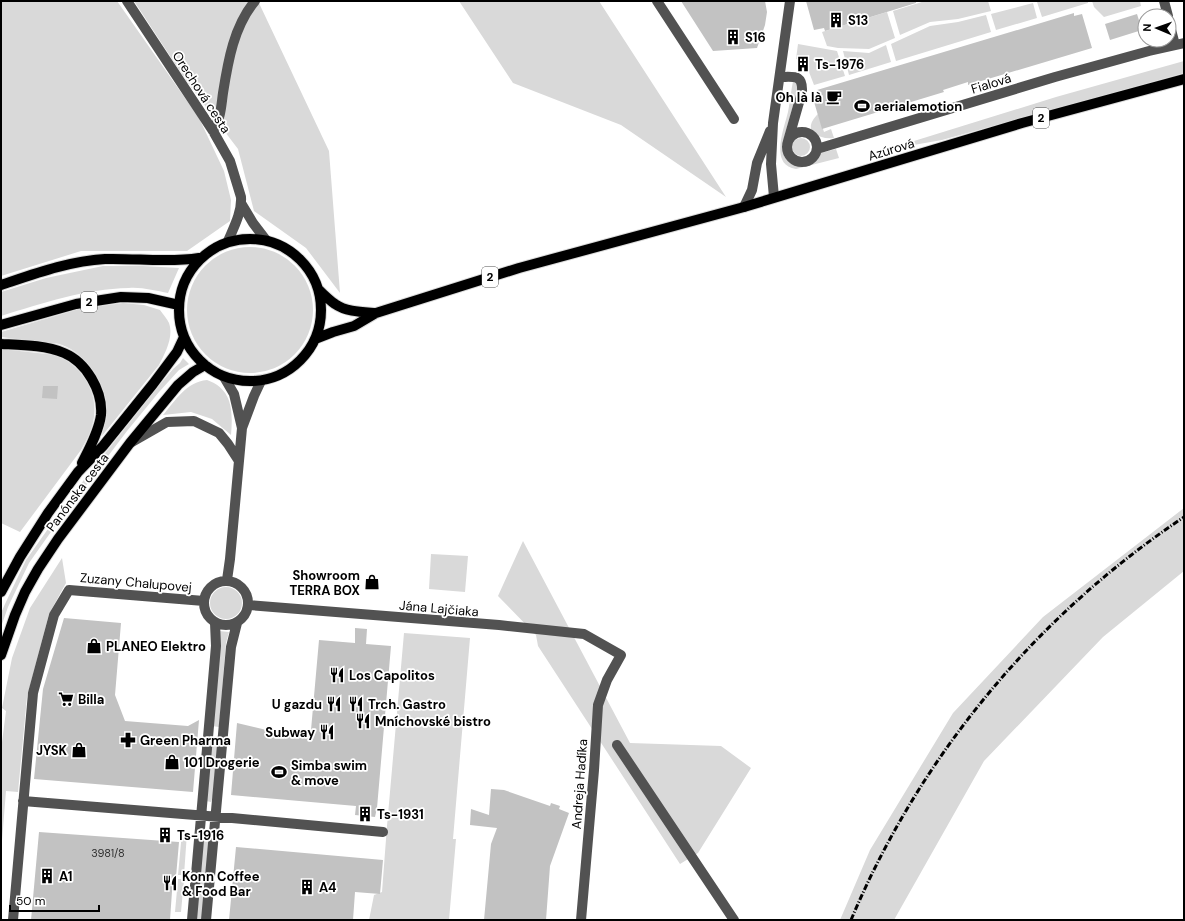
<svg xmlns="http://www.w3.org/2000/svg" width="1185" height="921" viewBox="0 0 1185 921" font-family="'DM Sans',sans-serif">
	<rect width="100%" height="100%" fill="#fff"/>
	<path fill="#d9d9d9" d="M1,1H117L199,118L224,171L231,200L230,221L187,251H81L1,276Z
		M134,1H258L329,151L340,293L306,248L254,211L238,149L187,82Z
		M459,1H599L726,197L621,125L513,83Z
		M925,1H988L991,11L958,19L930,22L900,35L893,11Z
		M1041,1H1088V3L1042,17L1037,2Z
		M1092,1H1140L1141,6L1104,17L1094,7Z
		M1033,3L1037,18L996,30L991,14Z
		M887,12L895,38L869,49L838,48L827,46L822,32Z
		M986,15L991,32L896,61L891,44L930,26L958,22Z
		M798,44L837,51L845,76L814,85L809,72L808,71L809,61L796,59Z
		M886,45L891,62L849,75L843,51L869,53Z
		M1184,61V73L942,140L885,150L1056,97Z
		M793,81L796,82L798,88L782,145L784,156L789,162L793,164L805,165L810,164L821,153L836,149L839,158L796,169C769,165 784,129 788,112C790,102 791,91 793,81Z
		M818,114L824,132L831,129L834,138C825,139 820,137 812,133C809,125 812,120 818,114Z
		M792 147a9 9 0 1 1 18 0a9 9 0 1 1-18 0Z
		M187 310a63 63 0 1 1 126 0a63 63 0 1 1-126 0Z
		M103,266H143L179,268L168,293C156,291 142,287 129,288C85,289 43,303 1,316V292L46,278Z
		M123,303L144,305L160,310C163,314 167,319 169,323C174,337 165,353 159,365L102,436C103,428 107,420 107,412C108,386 86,353 62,345C57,343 51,343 47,343C31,341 16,339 1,337V332L79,309Z
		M1,349L56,355C82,366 100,393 93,422C91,432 86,441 81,450L20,532L1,523Z
		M183,358L189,364L179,370L159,392L127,431L53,529L29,563L8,607L1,627V613L5,604L26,560L72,495L157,388L173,369L180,363Z
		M207,380C233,389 233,412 231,435L212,419L191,412L163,415C176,400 186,382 207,380Z
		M1184,508V571L1103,637L984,761L894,920H840L870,850L953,713L1043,617Z
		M523,541L630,743L721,746L751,768L698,853L680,864L538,646L536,635L498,596Z
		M431,554L468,556L465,592L429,589Z
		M62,558L66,583L49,614L27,697L18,792L6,791L1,853V750L6,711L2,708L12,658L30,608Z
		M210 603a16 16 0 1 1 32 0a16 16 0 1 1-32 0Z
		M219,631L229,632L226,643L219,727L212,726Z
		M404,633L470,638L453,839H456L449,920H369L374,895L382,892L387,826Z
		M211,740H218L213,796L211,802L206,801Z
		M182,832L187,833L184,875H178Z
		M204,835H210L202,920H195Z
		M178,879H184L181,912H175Z"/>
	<path fill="#c2c2c2" d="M681,1H765L767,12L765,25L757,48L713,51Z
		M806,1H916V3L825,31L824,28L814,30Z
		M1074,13V16L1082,14L1092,48L968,85V82L943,90L944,92L822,129L812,95L818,93L817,90Z
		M1137,14L1142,30L1110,40L1105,24Z
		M43,386H58L57,399L42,398Z
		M64,618L121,623L115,695L125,721L188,726L199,720L193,792L34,779L43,689Z
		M355,628L367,629L366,644L391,646L377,808L375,817L355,815L356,806L231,795L237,723L283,734L311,730L319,640L355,643Z
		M491,789L504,790L550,806L551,803L560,806L559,809L569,813L550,866L546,920H484L491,844L497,828L470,825L471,809L489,815Z
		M39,832L179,842L176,877H173L170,920H31Z
		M236,847L383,860L380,894L355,892L353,920H229Z"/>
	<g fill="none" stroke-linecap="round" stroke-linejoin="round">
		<g stroke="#dbdbdb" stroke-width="12">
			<path id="major" d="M179 310a71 71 0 1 1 142 0a71 71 0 1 1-142 0Z
				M1,285C34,274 69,261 105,259C136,258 168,263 199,258
				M318,289C323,294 329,300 335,304C346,312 363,312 376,313
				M1,325L76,304L121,297L148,298L179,305
				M315,339L333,332L354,326L376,313L519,268L744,207L1022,123L1184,79
				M1,344C22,345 45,345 64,353C86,362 103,391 101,415C99,431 89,449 82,463
				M1,592L20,557L48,513L78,472L103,446L153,384L177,352L184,337
				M1,655L15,615L25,592L38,569L58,539L130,443L178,385L193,372L205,365"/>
		</g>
		<path stroke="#525252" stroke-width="10" d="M127,1L213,131L230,161L241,197C242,212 234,227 228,241
			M657,1L734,119
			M1164,1L1168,16
			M1169,22L1175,45
			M780,77C794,77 803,74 802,92L788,141
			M213,131C221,118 221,107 223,93C228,61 234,26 255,1
			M787 147a15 15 0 1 1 30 0a15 15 0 1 1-30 0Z
			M817,149L1055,77L1149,51L1184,43
			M774,197L771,164L773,123L790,1
			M241,203L253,223L266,240
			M744,207L752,190L757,163L770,131
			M224,377L234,394L242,428
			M132,442L167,422L194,421L219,433L228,444L239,461
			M227,580L230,559L242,428L254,396L261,381
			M204 603a22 22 0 1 1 44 0a22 22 0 1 1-44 0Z
			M249,605L499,625L584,634L621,655L607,680L598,705L594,770L581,920
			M617,745L734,920
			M23,801L232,818L383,832
			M13,920L33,693L54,615L69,590L204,601
			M192,920L216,646L215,623
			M206,920L231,647L237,623"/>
		<use href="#major" stroke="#000" stroke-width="10"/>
		<path stroke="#000" stroke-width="3" stroke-dasharray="6 2 1 2" stroke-linecap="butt" d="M851,920C920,756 1036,616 1184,517"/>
	</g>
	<defs>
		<g id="building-bare" transform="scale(1.2)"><path d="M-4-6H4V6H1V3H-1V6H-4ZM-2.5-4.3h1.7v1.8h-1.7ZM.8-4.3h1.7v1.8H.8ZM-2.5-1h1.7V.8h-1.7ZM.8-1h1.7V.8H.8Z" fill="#000" stroke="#fff" stroke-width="2.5" paint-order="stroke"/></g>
		<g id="cafe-bare" transform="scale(1.2)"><path d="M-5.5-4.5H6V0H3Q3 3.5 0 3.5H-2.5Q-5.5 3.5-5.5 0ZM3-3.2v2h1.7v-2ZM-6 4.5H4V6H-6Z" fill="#000" stroke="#fff" stroke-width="2.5" paint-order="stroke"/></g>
		<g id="stadium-bare" transform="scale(1.2)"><path d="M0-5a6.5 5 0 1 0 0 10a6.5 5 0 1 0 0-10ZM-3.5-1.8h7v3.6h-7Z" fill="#000" stroke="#fff" stroke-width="2.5" paint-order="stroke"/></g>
		<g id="shop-bare" transform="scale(1.2)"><path d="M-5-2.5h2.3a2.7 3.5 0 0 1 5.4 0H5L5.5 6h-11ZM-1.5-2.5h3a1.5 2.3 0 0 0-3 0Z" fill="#000" stroke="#fff" stroke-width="2.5" paint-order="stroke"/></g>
		<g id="restaurant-bare" transform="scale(1.2)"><path d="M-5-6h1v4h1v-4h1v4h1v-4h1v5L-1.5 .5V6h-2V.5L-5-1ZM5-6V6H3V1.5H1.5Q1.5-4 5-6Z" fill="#000" stroke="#fff" stroke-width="2.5" paint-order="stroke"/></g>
		<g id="supermarket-bare" transform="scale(1.2)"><path d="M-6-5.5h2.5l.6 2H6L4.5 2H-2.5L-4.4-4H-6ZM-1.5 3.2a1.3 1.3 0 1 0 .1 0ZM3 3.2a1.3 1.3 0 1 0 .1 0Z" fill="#000" stroke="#fff" stroke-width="2.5" paint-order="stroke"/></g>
		<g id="pharmacy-bare" transform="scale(1.2)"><path d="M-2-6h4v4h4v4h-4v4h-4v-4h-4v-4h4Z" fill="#000" stroke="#fff" stroke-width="2.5" paint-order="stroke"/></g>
	</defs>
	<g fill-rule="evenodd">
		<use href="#building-bare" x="836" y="20"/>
		<use href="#building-bare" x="733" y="37"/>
		<use href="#building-bare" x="803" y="64"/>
		<use href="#cafe-bare" x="834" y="97"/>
		<use href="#stadium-bare" x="862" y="106"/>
		<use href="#shop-bare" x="372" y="582"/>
		<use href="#shop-bare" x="94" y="646"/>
		<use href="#restaurant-bare" x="337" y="675"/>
		<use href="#supermarket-bare" x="66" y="699"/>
		<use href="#restaurant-bare" x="334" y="704"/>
		<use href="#restaurant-bare" x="356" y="704"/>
		<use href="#restaurant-bare" x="363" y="721"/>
		<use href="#restaurant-bare" x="327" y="732"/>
		<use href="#pharmacy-bare" x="128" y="740"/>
		<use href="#shop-bare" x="79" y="750"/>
		<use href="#shop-bare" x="172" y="762"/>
		<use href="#stadium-bare" x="279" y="772"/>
		<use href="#building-bare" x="365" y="814"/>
		<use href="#building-bare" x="165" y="835"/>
		<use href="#building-bare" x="47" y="876"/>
		<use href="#restaurant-bare" x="170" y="883"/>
		<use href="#building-bare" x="307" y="887"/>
	</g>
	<g text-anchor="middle" stroke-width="3.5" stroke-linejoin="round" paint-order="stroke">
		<g font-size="11" fill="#303030">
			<text x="108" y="857">3981/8</text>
		</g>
		<g fill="#fff" stroke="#4c4c4c" stroke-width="1">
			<rect x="1033" y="108" width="16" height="20" rx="3"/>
			<rect x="482" y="267" width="16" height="20" rx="3"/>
			<rect x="81" y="292" width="16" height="20" rx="3"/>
		</g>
		<g font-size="12" font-weight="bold" fill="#000">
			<text x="1041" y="122">2</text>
			<text x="490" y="281">2</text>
			<text x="89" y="306">2</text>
		</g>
		<g font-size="13" font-weight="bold" fill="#000" stroke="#fff" text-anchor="start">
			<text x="848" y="25">S13</text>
			<text x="745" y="42">S16</text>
			<text x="815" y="69">Ts-1976</text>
			<text x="822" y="102" text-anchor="end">Oh là là</text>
			<text x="874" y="111">aerialemotion</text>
			<text x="360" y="580" text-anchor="end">Showroom<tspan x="360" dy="15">TERRA BOX</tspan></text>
			<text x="106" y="651">PLANEO Elektro</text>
			<text x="349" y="680">Los Capolitos</text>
			<text x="78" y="704">Billa</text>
			<text x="322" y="709" text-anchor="end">U gazdu</text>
			<text x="368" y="709">Trch. Gastro</text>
			<text x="375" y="726">Mníchovské bistro</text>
			<text x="315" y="737" text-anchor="end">Subway</text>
			<text x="140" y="745">Green Pharma</text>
			<text x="67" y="755" text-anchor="end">JYSK</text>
			<text x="184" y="767">101 Drogerie</text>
			<text x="291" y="770">Simba swim<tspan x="291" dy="15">&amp; move</tspan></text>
			<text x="377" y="819">Ts-1931</text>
			<text x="177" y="840">Ts-1916</text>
			<text x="59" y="881">A1</text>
			<text x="182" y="881">Konn Coffee<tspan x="182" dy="15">&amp; Food Bar</tspan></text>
			<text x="319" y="892">A4</text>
		</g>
		<g font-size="13" fill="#000" stroke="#fff">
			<text transform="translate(991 83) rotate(-17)" y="5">Fialová</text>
			<text transform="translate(202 92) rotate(57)" y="5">Orechová cesta</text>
			<text transform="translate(891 149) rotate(-17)" y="5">Azúrová</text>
			<text transform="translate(77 492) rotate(-53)" y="5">Panónska cesta</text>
			<text transform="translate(136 582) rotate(5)" y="5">Zuzany Chalupovej</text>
			<text transform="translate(439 608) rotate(5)" y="5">Jána Lajčiaka</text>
			<text transform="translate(579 784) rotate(-86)" y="5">Andreja Hadíka</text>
		</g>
	</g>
	<rect width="1185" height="921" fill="none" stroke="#000000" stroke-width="4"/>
	<g transform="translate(1157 28) rotate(272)"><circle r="19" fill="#ffffff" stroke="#999999"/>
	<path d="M0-3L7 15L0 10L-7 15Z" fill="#000000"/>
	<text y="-6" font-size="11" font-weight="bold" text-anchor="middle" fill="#000000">N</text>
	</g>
	<path d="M10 905v6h89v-6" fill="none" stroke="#000000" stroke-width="2"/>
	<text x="16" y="905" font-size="12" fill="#000000" stroke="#ffffff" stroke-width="3" paint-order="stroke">50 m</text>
</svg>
